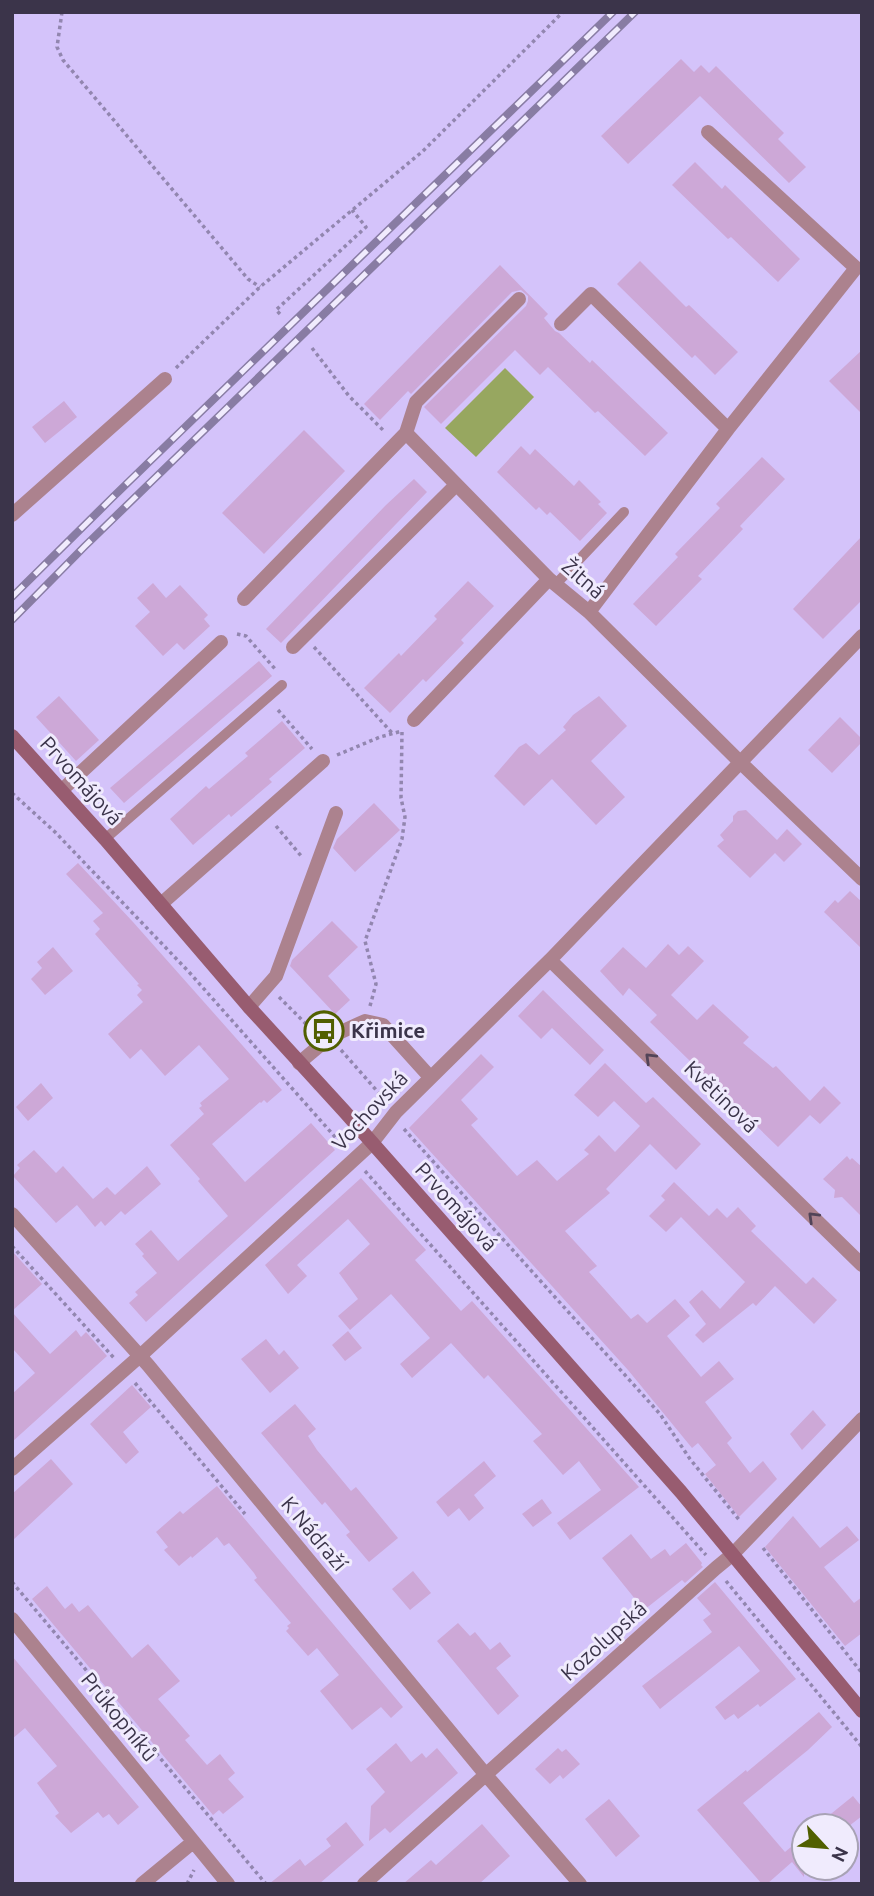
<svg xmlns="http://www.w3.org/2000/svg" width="874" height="1896" viewBox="0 0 874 1896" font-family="Ubuntu,sans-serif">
	<rect width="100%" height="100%" fill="#d4c3fa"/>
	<path fill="#97a760" d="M505,368L534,397L476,457L445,428Z"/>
	<path fill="#cda8d7" d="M681,59L694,72L701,65L709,73L716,66L784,133L778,139L806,167L789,183L700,96L628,164L601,136Z
		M695,162L722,189L725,185L800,259L778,282L731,237L728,239L672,185Z
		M640,261L686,307L689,305L738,352L715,375L695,355L692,358L617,284Z
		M500,265L548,314L544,318L555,331L559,333L590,363L592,360L668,433L645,456L598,411L595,413L548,367L540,375L515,350L441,424L424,407L526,306L528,301V296L521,290L512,292L411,394L408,391L380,420L364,404Z
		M862,350V414L829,381Z
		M64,401L77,417L45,443L32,427Z
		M304,430L345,471L264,554L222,513Z
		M521,446L530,455L535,449L574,486L579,480L601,502L598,504L607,513L580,541L550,512L547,515L539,507L536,510L497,472Z
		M762,457L785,479L740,526L743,529L698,576L702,579L656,626L633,604L678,557L675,554L720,508L716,504Z
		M414,479L427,492L281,643L266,629L386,505Z
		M862,536V600L823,639L793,609Z
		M468,581L494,606L461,640L464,643L426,682L423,679L390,713L364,688L399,653L401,656L437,619L434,616Z
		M153,583L166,598L180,585L208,615L204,619L210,626L184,650L177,643L163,656L135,626L150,612L137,598Z
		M259,661L272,676L124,803L110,788Z
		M59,696L99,740L76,761L36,717Z
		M599,696L627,726L591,761L625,797L596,825L552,779L524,806L494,776L519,747L526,743L539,755L566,730L563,727L573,715Z
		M840,717L862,739V742L832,773L808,750Z
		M282,721L305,748L269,779L272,782L231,817L229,814L193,845L170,819L206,786L209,789L248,756L245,753Z
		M374,803L400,830L355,872L333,848L337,839Z
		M746,810L777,840L787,829L802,844L784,862L775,853L750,878L717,846L724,840L720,835L733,821V816L738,811Z
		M78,863L133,922L282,1090L267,1103L264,1100L261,1103L260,1102L212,1144L245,1182L311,1123L335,1150L146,1322L129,1303L138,1295L135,1292L157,1273L142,1256L144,1254L135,1244L151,1230L178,1261L228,1216L198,1181L200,1179L170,1145L204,1114L199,1108L202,1106L200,1103L229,1079L199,1045L165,1076L141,1049L130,1059L108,1034L143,1002L137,995L142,990L137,985L139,984L95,934L100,929L93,921L103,913L66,874Z
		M850,891L862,902V949L824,912L835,900L838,903Z
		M332,921L358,947L328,976L350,1000L335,1014L290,966L292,960Z
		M668,944L679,955L688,946L704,961L671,995L697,1020L713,1004L749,1037L743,1043L773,1068L776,1066L810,1101L824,1086L841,1103L820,1124L810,1115L778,1147L650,1022L657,1015L629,988L623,996L600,971L623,947L646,968Z
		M53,947L73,971L45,995L31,979L42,968L37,962Z
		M543,990L604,1050L590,1065L552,1028L541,1039L518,1016Z
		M481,1054L494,1067L461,1100L478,1119L471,1125L517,1176L537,1160L557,1181L589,1154L584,1150L599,1135L615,1152L640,1126L614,1101L598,1117L574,1095L605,1063L646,1103L653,1097L701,1144L676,1170L650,1144L606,1189L610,1193L565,1231L597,1266L589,1272L631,1319L638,1314L647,1323L675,1299L690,1316L667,1336L701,1377L719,1361L734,1379L705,1402L732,1438L727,1443L750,1473L763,1461L777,1479L739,1517L705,1474L716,1465L698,1443L692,1448L628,1370L409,1128Z
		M41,1083L53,1098L28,1121L16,1107Z
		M34,1150L56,1173L63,1166L93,1199L107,1187L115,1195L147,1166L161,1184L125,1215L121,1211L105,1226L101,1221L95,1227L77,1205L56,1223L13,1176L20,1168L17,1165Z
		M847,1156L850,1160L852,1158L862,1167V1217L842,1197L834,1198L835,1190L823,1179Z
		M361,1178L426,1250L415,1260L461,1311L472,1301L639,1487L570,1540L557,1523L601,1490L579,1461L563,1475L533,1441L542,1434L488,1375L484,1379L451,1343L412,1378L400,1364L430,1338L391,1294L350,1330L338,1316L358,1299L339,1273L370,1244L348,1219L297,1265L307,1276L288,1294L265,1265Z
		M674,1182L709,1216L717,1208L727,1218L738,1207L756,1226L751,1231L806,1284L813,1277L837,1300L814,1324L775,1286L756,1306L753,1303L703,1343L695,1335L706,1324L689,1302L702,1290L720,1309L745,1282L681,1217L666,1232L649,1216L665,1200L661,1196Z
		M12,1251L42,1284L12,1311Z
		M12,1312L50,1354L76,1330L81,1337L86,1332L107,1356L12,1442V1394L35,1373L12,1348Z
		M348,1331L362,1348L345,1361L332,1345Z
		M266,1339L279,1355L284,1350L299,1368L270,1393L241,1359Z
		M132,1385L151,1407L123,1432L139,1452L126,1464L90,1424Z
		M295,1404L316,1429L308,1436L317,1450L351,1491L356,1487L398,1538L369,1562L346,1535L350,1532L325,1502L322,1505L261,1433Z
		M813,1410L826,1425L802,1450L790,1434Z
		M51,1459L73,1484L12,1541V1494Z
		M484,1461L496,1476L474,1495L484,1508L469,1521L459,1508L448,1517L436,1502Z
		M217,1486L403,1707L391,1718L381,1707L352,1730L320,1691L339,1675L317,1648L308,1656L286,1631L289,1628L287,1626L291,1623L254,1580L257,1578L254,1573L229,1543L224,1546L217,1537L192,1558L191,1556L179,1566L164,1550L168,1547L156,1532L180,1511L183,1514Z
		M542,1499L552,1513L533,1527L522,1514Z
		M793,1516L820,1548L847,1526L859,1540L824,1567L854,1603L862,1597V1633L845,1646L765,1547Z
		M631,1534L651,1559L665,1549L670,1556L686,1543L702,1563L701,1565L703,1567L685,1583L682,1580L644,1610L602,1558Z
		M413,1571L431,1593L410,1610L392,1589Z
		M715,1582L796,1679L760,1707L758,1704L738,1719L734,1714L725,1720L715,1707L760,1671L739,1646L660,1709L642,1686L712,1632L703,1620L711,1614L697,1598Z
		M47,1586L65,1609L72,1603L79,1612L88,1605L132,1658L148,1644L180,1681L158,1699L190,1736L185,1740L207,1765L220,1754L235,1773L228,1779L244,1797L223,1814L219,1810L213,1815L32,1599Z
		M458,1623L470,1636L475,1632L490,1650L500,1642L511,1656L496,1668L519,1696L498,1715L437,1641Z
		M12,1656L139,1807L118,1825L109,1814L103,1818L98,1812L71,1833L55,1816L59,1813L37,1783L57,1766L25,1728L12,1739Z
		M819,1712L832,1727L808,1750L743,1803L785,1852L804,1836V1877L792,1862L767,1884H762L697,1810L746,1770L747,1772Z
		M396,1743L411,1762L422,1753L426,1758L437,1748L458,1773L390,1833L385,1828L369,1841L371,1806L385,1792L366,1769Z
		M558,1748L562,1752L566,1749L580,1764L563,1779L560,1775L550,1784L535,1769Z
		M853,1796L862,1807V1816L849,1826H816Z
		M609,1799L640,1836L616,1857L585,1819Z
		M346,1822L364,1845L319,1884H269L300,1859L305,1866L331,1846L326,1839Z
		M482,1824L510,1856L479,1884H403L431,1860L436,1865Z"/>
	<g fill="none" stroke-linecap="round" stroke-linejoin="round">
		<path stroke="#9286af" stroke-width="3.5" stroke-dasharray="3.5 3.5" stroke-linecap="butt" d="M62,12L57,47L63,60L248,279L260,287
			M280,314L276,310L366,227L352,210
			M312,348L349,396L383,430
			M176,368L260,287L423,151L563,12
			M237,634L246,636L276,670
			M314,647L393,734
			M278,710L312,749
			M337,755L380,737L402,731
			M12,793L55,832L189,972L344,1147
			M276,826L302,857
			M279,997L313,1031
			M370,1006L376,984L365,941L402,839L405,817L401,798L402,732
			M341,1050L385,1100
			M404,1129L660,1414L690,1459L740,1521
			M365,1171L706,1555
			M12,1246L114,1358
			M135,1383L245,1514
			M763,1548L862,1673
			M726,1581L862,1747
			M12,1582L266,1884
			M187,1884L194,1870"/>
		<path stroke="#ac828e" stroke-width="10" d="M556,584L624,512
			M105,839L282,685"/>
		<path stroke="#ac828e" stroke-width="14" d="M519,299L416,402L406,433L549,579L589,612L740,762L862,879
			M561,324L591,294L728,429
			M12,515L165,379
			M244,599L406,433
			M589,612L728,429L856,268L708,132
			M293,647L456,485
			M414,720L549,579
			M62,790L221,642
			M161,904L323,761
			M550,960L862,1265
			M249,1007L276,976L336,813
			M299,1063L330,1037L365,1021L383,1025L430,1077
			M12,1214L148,1365L486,1775L580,1884
			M12,1469L140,1356L372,1143L396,1112L550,960L862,636
			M12,1619L228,1884
			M142,1884L193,1842
			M364,1884L716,1568L733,1554L862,1419"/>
		<path stroke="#985c70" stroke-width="14" d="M12,736L105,839L249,1007L345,1112L681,1492L862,1711"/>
		<g stroke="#887ca3" stroke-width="8">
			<path id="rail" d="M12,597L113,497L613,12
				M12,620L85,546L635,12"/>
		</g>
		<use href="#rail" stroke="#f0ebfd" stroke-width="5" stroke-dasharray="16" stroke-linecap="butt"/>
	</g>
	<defs><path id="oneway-chevron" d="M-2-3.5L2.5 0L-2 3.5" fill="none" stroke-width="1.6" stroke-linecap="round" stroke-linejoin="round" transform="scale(1.75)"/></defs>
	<g stroke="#524458">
		<use href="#oneway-chevron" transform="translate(650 1058) rotate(-136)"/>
		<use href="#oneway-chevron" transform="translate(813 1217) rotate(-136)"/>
	</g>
	<defs>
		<g id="bus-ring" transform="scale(2.0125)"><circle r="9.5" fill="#f0ebfd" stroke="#515f00" stroke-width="1.5"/><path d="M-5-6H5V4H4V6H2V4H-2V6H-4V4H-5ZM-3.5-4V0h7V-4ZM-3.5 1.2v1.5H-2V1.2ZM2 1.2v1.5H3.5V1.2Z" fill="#515f00"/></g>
	</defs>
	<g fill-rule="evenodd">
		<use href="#bus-ring" x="324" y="1031"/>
	</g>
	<g text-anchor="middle" stroke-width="6" stroke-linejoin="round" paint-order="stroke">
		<g font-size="21" fill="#3b344a" stroke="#f0ebfd">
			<text transform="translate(583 579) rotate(41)" y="7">Žitná</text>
			<text transform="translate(81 781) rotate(48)" y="7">Prvomájová</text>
			<text transform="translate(721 1097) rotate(44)" y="7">Květinová</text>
			<text transform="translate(370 1111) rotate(-47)" y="7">Vochovská</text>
			<text transform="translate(456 1207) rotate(48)" y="7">Prvomájová</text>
			<text transform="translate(314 1534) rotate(50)" y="7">K Nádraží</text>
			<text transform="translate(604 1641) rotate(-42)" y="7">Kozolupská</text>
			<text transform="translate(119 1717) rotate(51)" y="7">Průkopníků</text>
		</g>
		<g font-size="21" font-weight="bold" fill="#3b344a" stroke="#f0ebfd" text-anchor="start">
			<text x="351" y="1038">Křimice</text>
		</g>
	</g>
	<rect width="874" height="1896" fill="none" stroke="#3b344a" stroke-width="28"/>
	<g transform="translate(825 1847) rotate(116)"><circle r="33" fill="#f0ebfd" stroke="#a8a2b5" stroke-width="2"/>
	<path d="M0-5L12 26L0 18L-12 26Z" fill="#515f00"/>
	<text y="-10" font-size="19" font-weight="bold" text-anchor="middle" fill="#3b344a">N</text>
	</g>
</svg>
